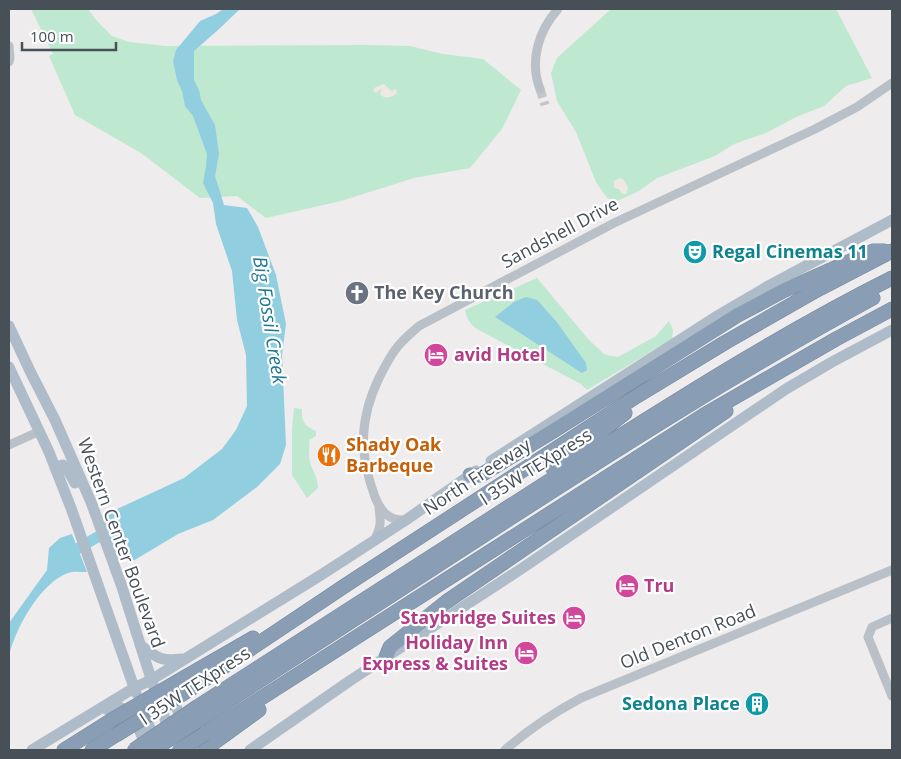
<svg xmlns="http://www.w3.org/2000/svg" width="901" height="759" viewBox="0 0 901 759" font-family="'Open Sans',sans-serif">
	<rect width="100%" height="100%" fill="#eeecec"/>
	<path fill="#bee8cf" d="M31,9H88L96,20L112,36L129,42L165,46L368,45L410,46L443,54L483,59L521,90L502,129L470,168L414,178L341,201L266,218L237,196L200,198L141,153L75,115L49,56L53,54Z
		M611,9H836L872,78L846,86L824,106L796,117L766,133L734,144L715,156L657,178L639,191L617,201L607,198L596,182L576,132L557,101L551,73L557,58Z
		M537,278L589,340L604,354L611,356L618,357L656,336L669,321L673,330L672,339L587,390L581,384L477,329C470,324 467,319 465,310Z
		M294,408L302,409C301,421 305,427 316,431V436L309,440C310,446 309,450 309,456C309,466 318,476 318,488L307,498L292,475V429Z"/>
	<path fill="#eee9de" d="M384,84L391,91L396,89L397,93C393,97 384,100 380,94L382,88L376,93L373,91L374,88Z
		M620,178L623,179L628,187L627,193L625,194H622L619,189L614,188V181Z"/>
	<path fill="#91cee0" d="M223,9H240L218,30L194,51V80L199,90L201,100L215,125L219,154L215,176L224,205L247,208L258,227L276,275L286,324L282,355L286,445L280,464L257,487L213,520L178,534L133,561L116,560L102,516L184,478L222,449L236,430L247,406L246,355L237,320L232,271L216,224L213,203L203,183L206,167L207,154L193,116L185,106L182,91L177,80L173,61L176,50L200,21L216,14Z
		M526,297L537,300L556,321L586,363L587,370L582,373L495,317L514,302Z
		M72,534L87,572C81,572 73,571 68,573C40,583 15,629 9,656V623L47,570L49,548L60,538Z"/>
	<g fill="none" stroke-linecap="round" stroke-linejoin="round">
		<path stroke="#91cee0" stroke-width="11" d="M77,549L111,529"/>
		<path stroke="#c4c5c7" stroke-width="9" stroke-dasharray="9 4.5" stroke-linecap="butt" d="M540,89L545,105"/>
		<g stroke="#7489a1" stroke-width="15">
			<path id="highway" d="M553,469L625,413
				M470,475H481L550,433L738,315L783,291L873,251H884
				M386,657L390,647L446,602L726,411
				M187,676L253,638
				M192,688L349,583L637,396L726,342L817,290L892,251
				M197,707C319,628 441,550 563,472C671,404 778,335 892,278
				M202,718C298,656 393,594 489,532C615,450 741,370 873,298
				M205,734L704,415L836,339L892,309
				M64,750L110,721
				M92,750L116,735
				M204,750L259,710"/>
		</g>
		<path stroke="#b9c0c7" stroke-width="9" d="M9,46L10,58L9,62
			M540,89C529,61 539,30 558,9
			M9,445L40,431
			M406,520C389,521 381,512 375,497C359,454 359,420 379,378C385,366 391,354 399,345C405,338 412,332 419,326L614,223L815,129L857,107L892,83
			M375,539C381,528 381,521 379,508
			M892,618L872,627L868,637L892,696
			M505,750C529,729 553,713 581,698L892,570"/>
		<path stroke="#aebbc8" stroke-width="11" d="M9,326L30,371L55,420L91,502L121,584L153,685
			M9,367L49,452L71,508L136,693
			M491,461L719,315L770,285L892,220
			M55,468L63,465L66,467L75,483
			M140,645C156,657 161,662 181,659
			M171,693L193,750
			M158,700L171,735
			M106,709C133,699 139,730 147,750
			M143,710L156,744
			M32,750L134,688L151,680L321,575L406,520L476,471
			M250,750L351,680L521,569L786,389L832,362L892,330"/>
		<use href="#highway" stroke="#899eb5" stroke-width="14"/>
		<g stroke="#7489a1" stroke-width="15" stroke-linecap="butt">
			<path id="highway-bridge" d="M110,721L187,676
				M116,735L192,688
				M134,750L197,707
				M153,750L202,718
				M179,750L205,734"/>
		</g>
		<use href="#highway-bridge" stroke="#899eb5" stroke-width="14"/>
	</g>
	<defs>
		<g id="theatre-disc" transform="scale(1.25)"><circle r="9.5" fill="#0f9aa8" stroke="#fff"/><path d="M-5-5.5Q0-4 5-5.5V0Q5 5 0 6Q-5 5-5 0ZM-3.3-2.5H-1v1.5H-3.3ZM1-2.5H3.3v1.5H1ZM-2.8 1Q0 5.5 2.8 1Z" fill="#fff"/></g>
		<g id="church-disc" transform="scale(1.25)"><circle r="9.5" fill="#6b7280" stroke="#fff"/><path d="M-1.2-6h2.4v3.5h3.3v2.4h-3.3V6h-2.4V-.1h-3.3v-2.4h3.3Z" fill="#fff"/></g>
		<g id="hotel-disc" transform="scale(1.25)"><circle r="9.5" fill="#d1479c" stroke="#fff"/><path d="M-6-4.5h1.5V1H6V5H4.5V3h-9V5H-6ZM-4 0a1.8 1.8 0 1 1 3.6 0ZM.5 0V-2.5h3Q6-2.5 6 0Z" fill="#fff"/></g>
		<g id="restaurant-disc" transform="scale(1.25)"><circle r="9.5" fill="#e8710a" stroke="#fff"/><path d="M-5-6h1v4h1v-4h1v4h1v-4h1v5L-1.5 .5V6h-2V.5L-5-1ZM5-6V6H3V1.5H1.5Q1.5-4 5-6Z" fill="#fff"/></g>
		<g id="building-disc" transform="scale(1.25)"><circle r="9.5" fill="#0f9aa8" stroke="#fff"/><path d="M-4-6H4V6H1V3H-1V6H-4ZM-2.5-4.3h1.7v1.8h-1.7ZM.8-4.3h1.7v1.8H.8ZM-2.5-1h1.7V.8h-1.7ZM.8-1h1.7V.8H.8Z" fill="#fff"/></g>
	</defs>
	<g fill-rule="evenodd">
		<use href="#theatre-disc" x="695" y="252"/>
		<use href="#church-disc" x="357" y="293"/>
		<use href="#hotel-disc" x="436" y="355"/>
		<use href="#restaurant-disc" x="329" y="455"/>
		<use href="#hotel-disc" x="627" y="586"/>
		<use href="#hotel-disc" x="574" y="618"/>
		<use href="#hotel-disc" x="526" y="653"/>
		<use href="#building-disc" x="757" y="704"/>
	</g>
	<g text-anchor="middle" stroke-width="4.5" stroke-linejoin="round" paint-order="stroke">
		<g font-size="18" fill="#474f57" stroke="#fff">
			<text transform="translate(560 233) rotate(-28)" y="6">Sandshell Drive</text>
			<text transform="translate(536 467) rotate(-32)" y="6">I 35W TEXpress</text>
			<text transform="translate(477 477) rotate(-33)" y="6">North Freeway</text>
			<text transform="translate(121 543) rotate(70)" y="6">Western Center Boulevard</text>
			<text transform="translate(688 637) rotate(-22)" y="6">Old Denton Road</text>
			<text transform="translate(195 686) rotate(-33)" y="6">I 35W TEXpress</text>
		</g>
		<g font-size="18" font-weight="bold" fill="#0d838f" stroke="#fff" text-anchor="start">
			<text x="712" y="258">Regal Cinemas 11</text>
			<text x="740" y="710" text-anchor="end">Sedona Place</text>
		</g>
		<g font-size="18" font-weight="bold" fill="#5b616d" stroke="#fff" text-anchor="start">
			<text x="374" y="299">The Key Church</text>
		</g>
		<g font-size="18" font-weight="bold" fill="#b23c85" stroke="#fff" text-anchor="start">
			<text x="454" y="361">avid Hotel</text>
			<text x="644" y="592">Tru</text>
			<text x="556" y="624" text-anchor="end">Staybridge Suites</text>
			<text x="508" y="649" text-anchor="end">Holiday Inn<tspan x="508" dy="21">Express &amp; Suites</tspan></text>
		</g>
		<g font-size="18" font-weight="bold" fill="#c56008" stroke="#fff" text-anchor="start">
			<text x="346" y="451">Shady Oak<tspan x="346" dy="21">Barbeque</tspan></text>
		</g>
		<g font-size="19" font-style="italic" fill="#1d7893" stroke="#fff">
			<text transform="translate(270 320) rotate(81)" y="7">Big Fossil Creek</text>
		</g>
	</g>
	<rect width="901" height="759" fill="none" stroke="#474f57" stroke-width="20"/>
	<path d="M22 42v8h94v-8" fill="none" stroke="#474f57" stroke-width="2.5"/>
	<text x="30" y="42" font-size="15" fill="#474f57" stroke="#ffffff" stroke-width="4" paint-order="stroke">100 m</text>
</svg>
